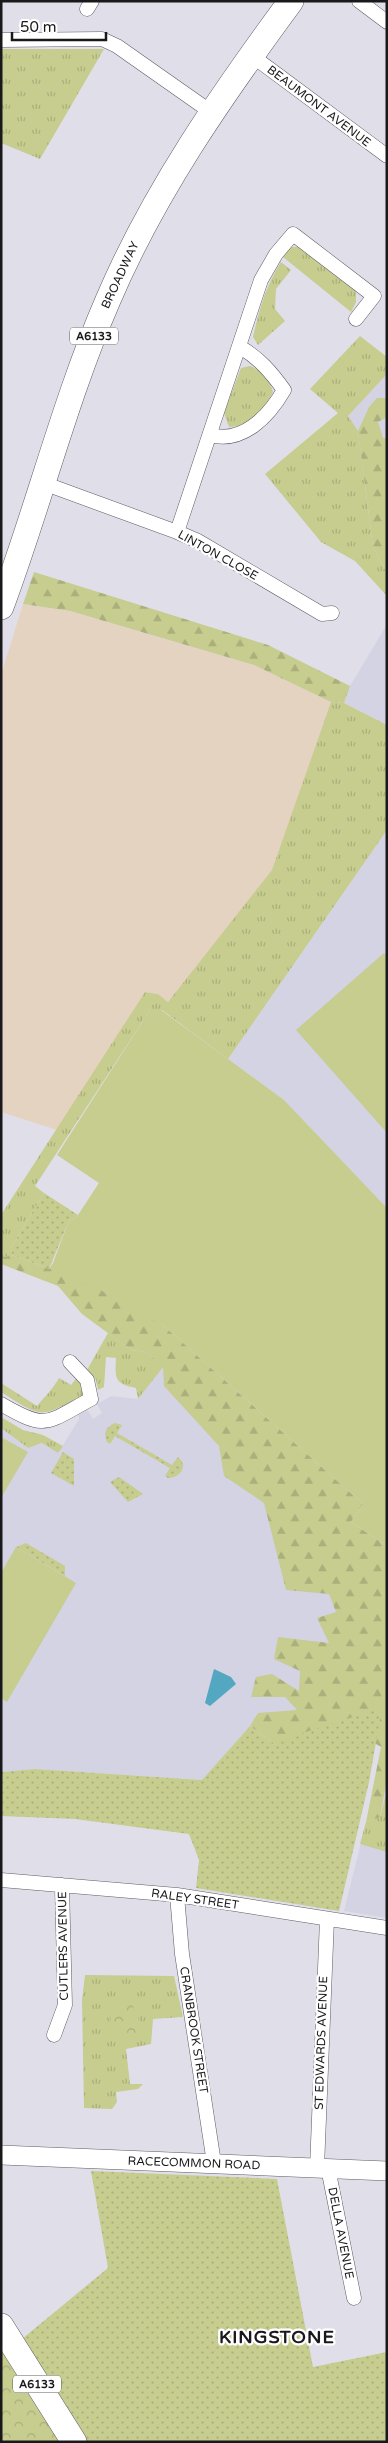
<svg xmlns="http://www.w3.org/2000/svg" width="388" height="2443" viewBox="0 0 388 2443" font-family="'Varela Round',sans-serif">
	<defs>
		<pattern id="grass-tufts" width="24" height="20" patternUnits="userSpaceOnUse" patternTransform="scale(1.25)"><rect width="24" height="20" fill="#c7cc8f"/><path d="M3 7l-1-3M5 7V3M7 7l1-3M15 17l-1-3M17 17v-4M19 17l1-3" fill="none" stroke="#aaaf7b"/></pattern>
		<pattern id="forest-firs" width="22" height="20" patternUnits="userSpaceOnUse" patternTransform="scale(1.25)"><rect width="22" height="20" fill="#c7cc8f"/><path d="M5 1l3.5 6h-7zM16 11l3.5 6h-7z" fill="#aaaf7b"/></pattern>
		<pattern id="park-crowns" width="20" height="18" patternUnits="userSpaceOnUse" patternTransform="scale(1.25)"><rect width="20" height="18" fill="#c7cc8f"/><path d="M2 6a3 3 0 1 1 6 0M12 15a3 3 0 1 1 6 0" fill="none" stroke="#aaaf7b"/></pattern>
		<pattern id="garden-dots" width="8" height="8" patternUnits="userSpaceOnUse" patternTransform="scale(1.25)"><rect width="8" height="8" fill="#c7cc8f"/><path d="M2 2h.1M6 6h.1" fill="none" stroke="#aaaf7b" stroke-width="1.8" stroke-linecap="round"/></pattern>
	</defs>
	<rect width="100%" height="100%" fill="#e0dfe9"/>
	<path fill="#e5d3c2" d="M23,604L69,611L254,665L331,702L273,870L168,1002L158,994L145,992L57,1130L1,1112V675Z"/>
	<path fill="#d4d3e4" d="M387,374V573L348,416Z
		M387,624V725L344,703L350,686Z
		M387,830V1208L284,1100L228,1059Z
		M164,1366L360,1549L387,1700L250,1726L202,1780L35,1769L1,1772V1428L28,1448L42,1443L58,1453L79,1419L78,1414L87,1409L93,1419L102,1413L97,1404L111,1396L138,1399Z
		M387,1780V1918L344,1911L366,1822L380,1817Z"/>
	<path fill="url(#grass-tufts)" d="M1,49H104L40,159L1,143Z
		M291,247H302L356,290V302L351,312L283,257L285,250Z
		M281,262L291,270L276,289L275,309L285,321L258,345L253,337C259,311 266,285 281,262Z
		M360,336L387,357V374L348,416L358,431L373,547L387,573V596L355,561L321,542L265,474L338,413L310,389Z
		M250,366C263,371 269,378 273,392C265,408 248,427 229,427L224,413L241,368Z
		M331,702L344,703L387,725V830L228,1059L162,1010H150L35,1186L44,1193L11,1248L12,1255L1,1258V1215L145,992L158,994L168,1002L272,870Z
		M108,1333L131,1350L146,1352L164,1366L138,1399L136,1388C114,1384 115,1378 116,1358L106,1357L104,1387L98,1390L96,1380L87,1370Z
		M78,1376L83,1380L84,1395C39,1418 44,1419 1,1392V1383L37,1406C45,1396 53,1389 59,1378L71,1385Z
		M1,1417L23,1430L43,1435L63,1446L58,1453L42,1443L28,1448L1,1428Z
		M387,1791V1852L360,1844L366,1822L380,1817Z
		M85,1975L174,1976L183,2017L153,2019L151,2044L126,2049L130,2084H143L138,2089L116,2092L117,2102L112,2109L84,2108L82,2000Z"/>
	<path fill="url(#forest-firs)" d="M377,398H387V417L378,422L383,438H387V573L373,547L358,431L369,407Z
		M34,572L268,645L350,686L344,703L331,702L254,665L70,611L23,604Z
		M12,1255L49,1269L53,1263L71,1258L123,1283L162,1324L363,1504L351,1522L387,1546V1780L380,1817L366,1822L381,1747L376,1744L276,1745L250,1726L258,1713L297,1710L285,1697H251L256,1677L272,1674L299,1691L300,1671L274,1659L278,1637L329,1643L317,1618L336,1612L329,1594L286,1590L264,1503L224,1476L219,1446L164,1386L163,1366L146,1352L131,1350L82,1314L58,1286L1,1264V1258Z"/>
	<path fill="url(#park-crowns)" d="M131,2001L144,2033C128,2040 124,2038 111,2026V2012L119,2003Z
		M1,2349L61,2442H1Z"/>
	<path fill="url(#garden-dots)" d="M44,1193L78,1215L68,1223L49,1269L12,1255L11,1248Z
		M115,1423L122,1425L117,1433L172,1465L178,1457C189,1466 180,1478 168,1478L165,1476L170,1468L115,1436L110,1444L107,1442C103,1433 106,1427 115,1423Z
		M63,1452L74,1459V1486L51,1473Z
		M119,1477L143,1494L128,1502L110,1482Z
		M26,1543L65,1566V1576L16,1547Z
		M382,1708L369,1782L339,1911L196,1888L199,1860L189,1834L75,1819L1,1816V1772L35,1769L202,1780L250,1726L276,1745L296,1735Z
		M91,2171L277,2179L313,2367L387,2352V2442H87L22,2339L108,2268Z"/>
	<path fill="#c7cc8f" d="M384,953L387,956V1133L296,1030Z
		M150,1010H161L284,1100L387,1208V1546L351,1522L363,1504L162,1324L128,1311L101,1290L57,1272L53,1263L68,1223L78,1215L99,1183L57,1155Z
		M1,1437L28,1452L1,1498Z
		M16,1547L76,1583L7,1702L1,1698V1573Z"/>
	<path fill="#53a7c1" d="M214,1669L231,1677L236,1684L210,1706L205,1703Z"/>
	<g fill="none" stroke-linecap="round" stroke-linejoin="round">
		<g stroke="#5d5c64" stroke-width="15">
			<path id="street" d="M359,1L387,22
				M87,9L92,1
				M1,40L102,39L117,46L211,112
				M251,55L387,156
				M210,435C243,444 269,416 284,390C271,372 259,358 240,347
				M43,483L177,532L198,541L322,614L332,613
				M177,532L261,280L276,254L293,234L374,296L356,319
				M1,1404C47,1431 46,1423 91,1399L87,1380L70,1362
				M1,1880L177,1895L387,1928
				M177,1895L182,1954L214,2163
				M54,2035L65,2005L62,1885
				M317,2168L327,1919
				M328,2168L354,2298"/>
		</g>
		<g stroke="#5d5c64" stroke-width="20">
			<path id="secondary" d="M1,2155L387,2171"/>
		</g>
		<g stroke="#5d5c64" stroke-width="26">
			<path id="highway" d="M1,607C39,505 65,399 108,300C154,192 221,96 291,1
				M1,2326L74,2442"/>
		</g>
		<use href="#street" stroke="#fff" stroke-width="14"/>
		<use href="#secondary" stroke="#fff" stroke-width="19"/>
		<use href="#highway" stroke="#fff" stroke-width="25"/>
	</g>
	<g text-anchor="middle" stroke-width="4.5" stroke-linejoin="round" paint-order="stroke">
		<g fill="#fff" stroke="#5e5e60" stroke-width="1">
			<rect x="70" y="327.5" width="48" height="17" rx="4"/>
			<rect x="13" y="2375.5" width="48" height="17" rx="4"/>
		</g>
		<g font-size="11" font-weight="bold" fill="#19191c">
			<text x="94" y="340">A6133</text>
			<text x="37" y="2388">A6133</text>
		</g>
		<g font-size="12" fill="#19191c" stroke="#fff">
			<text transform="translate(319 106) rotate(37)" y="4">BEAUMONT AVENUE</text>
			<text transform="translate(120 275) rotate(-65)" y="4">BROADWAY</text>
			<text transform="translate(218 555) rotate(29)" y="4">LINTON CLOSE</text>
			<text transform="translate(195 1899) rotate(8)" y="4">RALEY STREET</text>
			<text transform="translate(63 1946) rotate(-91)" y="4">CUTLERS AVENUE</text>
			<text transform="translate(194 2030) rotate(81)" y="4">CRANBROOK STREET</text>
			<text transform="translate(321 2043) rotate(-88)" y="4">ST EDWARDS AVENUE</text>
			<text transform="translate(194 2163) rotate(2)" y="4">RACECOMMON ROAD</text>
			<text transform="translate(341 2233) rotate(79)" y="4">DELLA AVENUE</text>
		</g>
		<g font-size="18" font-weight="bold" letter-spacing="1" fill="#19191c" stroke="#fff">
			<text x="277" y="2343">KINGSTONE</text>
		</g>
	</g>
	<rect width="388" height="2443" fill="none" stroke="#19191c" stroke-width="5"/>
	<path d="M12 32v8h94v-8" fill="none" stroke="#19191c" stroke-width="2.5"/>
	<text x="20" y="32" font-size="15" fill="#19191c" stroke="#ffffff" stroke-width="4" paint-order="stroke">50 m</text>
</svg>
